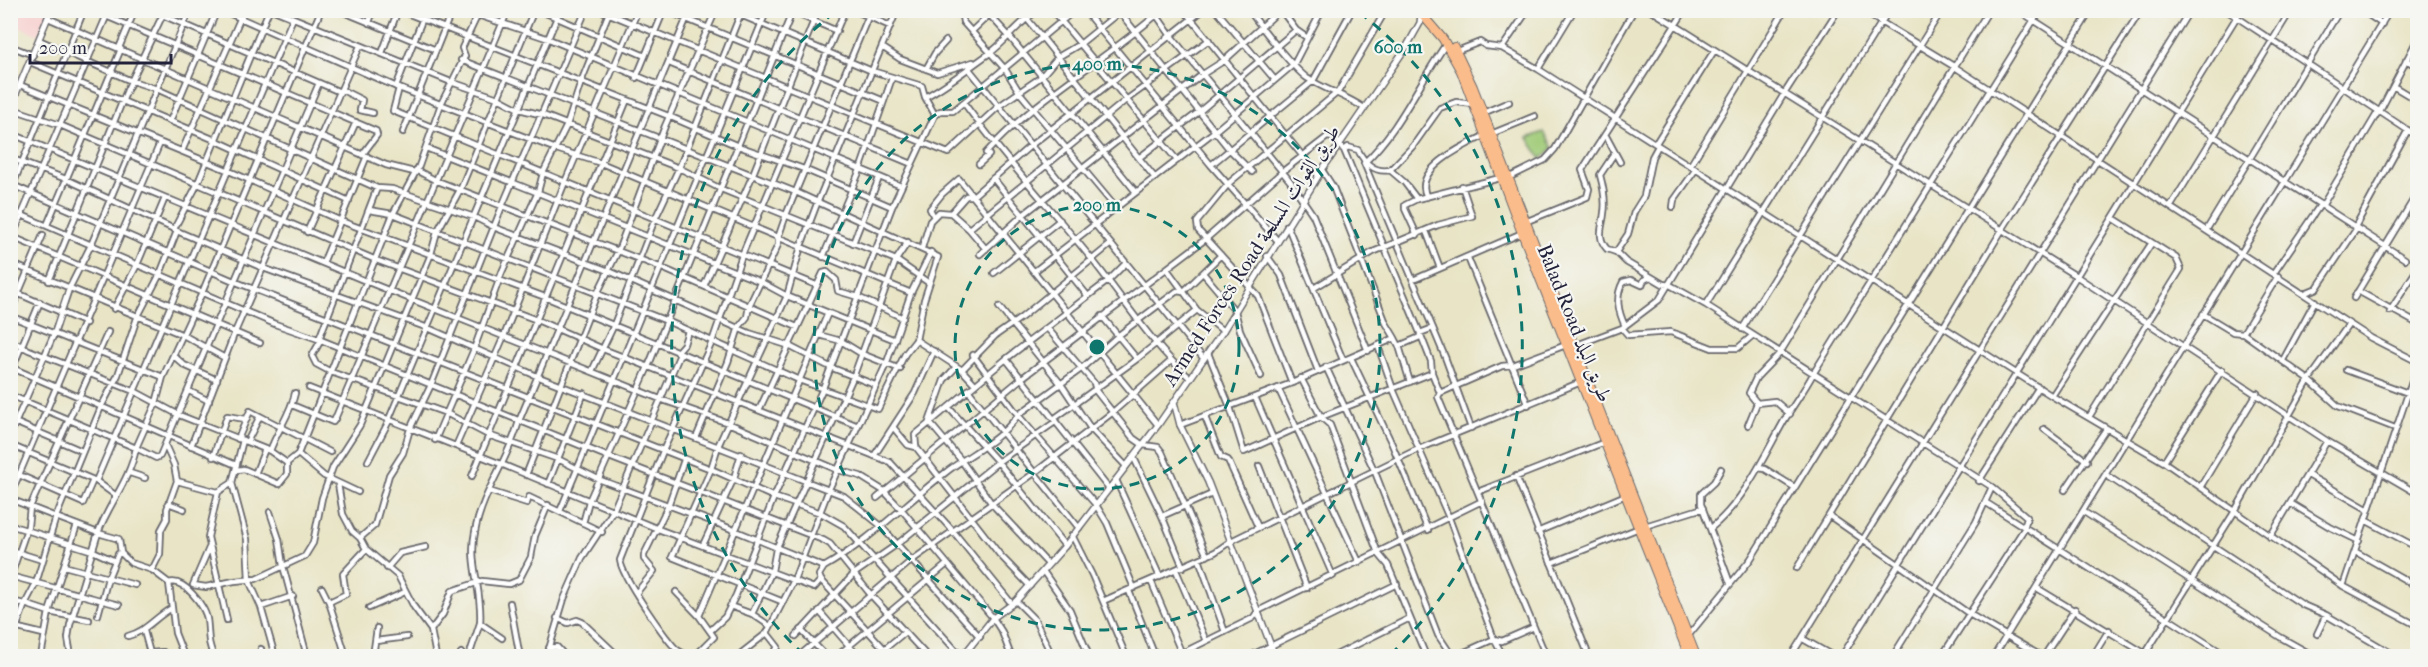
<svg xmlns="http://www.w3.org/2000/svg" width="2428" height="667" viewBox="0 0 2428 667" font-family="'IM FELL French Canon',Amiri,serif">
	<rect width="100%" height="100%" fill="#f6f6f2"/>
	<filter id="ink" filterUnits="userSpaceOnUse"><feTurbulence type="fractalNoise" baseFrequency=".0167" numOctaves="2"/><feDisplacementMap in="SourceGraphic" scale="12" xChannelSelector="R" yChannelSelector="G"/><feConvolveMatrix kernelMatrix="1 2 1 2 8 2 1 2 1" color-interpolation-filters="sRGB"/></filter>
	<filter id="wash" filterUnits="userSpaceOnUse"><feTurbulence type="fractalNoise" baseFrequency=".008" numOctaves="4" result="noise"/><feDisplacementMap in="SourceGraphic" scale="24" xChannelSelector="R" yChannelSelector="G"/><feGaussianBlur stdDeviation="1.35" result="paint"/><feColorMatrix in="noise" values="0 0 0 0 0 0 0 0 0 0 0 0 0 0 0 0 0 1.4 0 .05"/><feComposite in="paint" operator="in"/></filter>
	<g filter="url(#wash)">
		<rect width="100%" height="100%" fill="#e8e4c5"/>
		<path fill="#f7d0cf" d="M11,11H49L38,35L11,23Z"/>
		<path fill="#a0cb78" stroke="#61765a" stroke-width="1.5" d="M1544,132L1553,148L1541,159L1528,138Z"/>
	</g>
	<g filter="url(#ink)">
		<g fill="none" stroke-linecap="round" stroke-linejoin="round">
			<g stroke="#67666b" stroke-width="8">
				<path id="minor" d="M92,10L376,131L377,135L362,155
					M151,10L340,92
					M222,10L399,88L556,149L601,163L911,293
					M274,10L451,82L498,98L519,109L543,115L679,168L721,189L896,260L929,283
					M339,10L436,50
					M399,10L671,117L738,146L804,169L892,207
					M463,10L549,39L901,186
					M539,10L645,56
					M600,10L948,153L999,106L1041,77L1058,57L1080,44L1122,10
					M665,10L884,101
					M729,10L872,71L922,86L925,97
					M788,10L837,31
					M854,10L890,26
					M961,10L963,22L1005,69L1020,93L1116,208
					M985,10L1009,36L1136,192
					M1020,10L1155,178
					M1052,10L1176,159
					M1084,10L1211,165L1277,240
					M1118,10L1230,150L1252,172
					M1153,10L1171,36L1290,181L1313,215L1368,351
					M1184,10L1318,175
					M1216,10L1275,80
					M1249,10C1261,27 1292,67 1307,78C1325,90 1345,95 1364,108
					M1281,10L1296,30L1306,37
					M1651,10L2076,276L2327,441L2418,494
					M1861,10L1955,67L2371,338L2418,362
					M2018,10L2405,259
					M2226,10L2418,137
					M2361,10L2382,24
					M48,18L386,165L414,172
					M369,23L373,10
					M972,31L994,10
					M39,40L129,80L157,89L377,188L392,189L474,217L496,228L609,271L749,333L787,345L830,367L875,385
					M1446,44C1418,84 1400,129 1364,163L1445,357L1471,428
					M10,46L33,55
					M882,47L900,59L937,73L973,62
					M119,48L135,10
					M1502,48L1528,10
					M1457,51L1480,42L1486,46L1502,48L1538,69L2052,396L2164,462L2343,586L2418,626
					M382,53L398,10
					M2406,60L2418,67
					M30,62L215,140L349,201
					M669,63L912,164
					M926,69L935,53L946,41
					M969,69L1204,359
					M1538,69L1574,10
					M636,78L664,10
					M20,85L227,170L341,221L545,297L858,426
					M2393,86L2418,101
					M396,87L426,10
					M399,88L393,111L816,285
					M342,90L362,100L360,110L373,113
					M964,103C1004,159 1051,208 1094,262C1125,301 1152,345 1190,378
					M10,108L60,125L376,260L537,320L603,349L890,462L953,531L1012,604
					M1483,113L1509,102
					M2379,113L2418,38
					M935,115L940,111H953L1075,10
					M170,121L217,10
					M403,132L452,10
					M10,133L368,282L660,399L728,423L838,470L860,476L884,491L902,510L993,618L1002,632L1011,656
					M1491,134L1535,116
					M1606,136L1620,162
					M1656,143L1714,51
					M426,148L761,282L787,296L895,340
					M1344,150L1420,333L1431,361L1432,373
					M182,151L244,10
					M1614,154L1600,175C1603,186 1606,202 1604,213C1603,226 1596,237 1607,249L1616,252L1626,262L1663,284L1670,285L1706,305L1992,487L2027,517L2024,529L1942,656
					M1140,157L1200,111L1296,30
					M10,158L66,179L174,229
					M979,164L989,155L986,153C1036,97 1106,60 1162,10
					M1211,165L1313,81L1352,10
					M1690,166L1785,10
					M416,170L435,180L662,268L797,327
					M1390,170L1413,146L1440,108L1456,102L1473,104
					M993,178L1087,295
					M1508,178L1545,160L1555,149L1634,10
					M10,184L236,282L711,469L774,497L821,513L844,526L961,656
					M10,192L84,10
					M1427,197C1411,170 1465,145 1484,136
					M2171,206L2291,10
					M2322,206L2378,112
					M1673,207L1674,200L1696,169
					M10,210L275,324L321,340L609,457L823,540L830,544L871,595L927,656
					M369,210L393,214L667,321L799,380L878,409L905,354L916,340L924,300L938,257L798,193L461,60
					M951,213L969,229
					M934,217L930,209L942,194L959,179L1158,425
					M1525,222L1587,197L1589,189L1582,170L1685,10
					M47,225L121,49
					M1287,225L1343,360
					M2355,227L2408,130
					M2207,229L2340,10
					M177,231L263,268L428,328L539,377L844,496L880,525L980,637
					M1426,231L1440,268
					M307,232L356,122
					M1417,235L1405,209V205L1417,199
					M10,236L260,343
					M10,242L109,10
					M853,243L879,178
					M922,248L930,221L939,212L951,213L966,196H973L1030,146L1203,10
					M986,249L969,229L1126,100L1209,40
					M1616,252L1628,234L1634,212L1644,196L1652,157L1658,146
					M980,254L1023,215L1203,74L1225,60L1280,10
					M1267,256L1281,275L1318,371
					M823,257L860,170L892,78
					M1468,258L1528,405
					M10,263L183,335L225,358
					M323,263L367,156
					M1167,269L1197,310L1223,331
					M1036,270L1215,131L1294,64L1322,10
					M994,273L1060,220
					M1203,273L1235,311L1240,330L1261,376
					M2274,273L2320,205
					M1413,280L1522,233
					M49,281L127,90L165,10
					M704,286L751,179L818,10
					M1314,288L1373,252L1438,225L1472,216L1462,186
					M10,290L86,323
					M2358,291L2418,324
					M2305,293L2317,288L2357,228
					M2354,298L2418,192
					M1706,305L1889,10
					M999,307L1061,384L1091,429L1126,466
					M114,309L137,265L165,198
					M2390,311L2418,268
					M10,313L43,235
					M2203,314L2233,332L2243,333L2309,380L2338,406L2395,428
					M10,316L163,377
					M1102,316L1137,359
					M1625,326C1618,311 1615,297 1623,282L1631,280L1642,285L1644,280L1650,277
					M1622,328L1628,335L1671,332L1712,348H1738L1752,336
					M1048,329L1094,383L1096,391L1133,438L1143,445L1158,447L1162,452L1207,556
					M1742,329L1942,10
					M2243,333L2278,276
					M819,335L841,341L862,354L900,369
					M1395,338L1399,346L1420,337V333L1433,328
					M319,339L377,188
					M10,340L29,350L136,392L179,415L270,451L287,463
					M321,340L312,356L316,364L331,372L446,413L488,435L558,459L598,479L724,526L824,567
					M916,340L962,370L975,384
					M1378,346L1393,389L1449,518L1494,639L1503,656
					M1399,346L1410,382
					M1574,346L1622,328L1659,300L1784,94L1838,10
					M677,352L684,344L688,331
					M1208,353L1230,407L1244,452L1321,417L1330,425L1378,553L1388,565L1426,656
					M973,355L1018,415L1096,505L1107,523L1134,588
					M174,356L184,365L217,380
					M1351,358L1391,442L1428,530
					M1006,359L1109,489
					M2283,360L2315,301
					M10,367L236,465
					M956,367L944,380L929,422L961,460L992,504L1048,564
					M1326,367L1375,472L1438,635L1452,656
					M962,370L995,336L1022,317L1111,244
					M2346,370L2408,393
					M592,371L613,327L655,219L679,168L742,10
					M10,374L40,302
					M1301,378L1321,417L1432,373L1440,393
					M1292,383L1258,296L1198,230L1197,222L1229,183L1338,92L1386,10
					M309,388L501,464L658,529L814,588L821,580L819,575L824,567C868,542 905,504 945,473C969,454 1000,441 1018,415L1081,369L1119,335L1177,291L1183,292L1221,255
					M1278,388L1359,562
					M968,390L1079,528
					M189,391L209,401
					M10,395L136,448L156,403L163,377L202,293L321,10
					M2052,396L2151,244
					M1255,397L1333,576
					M1757,403L1749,393L1756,378L1780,353L1989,10
					M292,405L333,422L335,419L508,10
					M949,408L998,462L1065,546
					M759,410L823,273L827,272L836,280L838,291L858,297L903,318
					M1205,417L1221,457L1228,460L1258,527
					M2089,417L2181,269L2176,258L2113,218
					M389,419L560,10
					M10,420L82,451
					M1180,425L1292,383L1395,338L1386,323L1333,187L1322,170
					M1748,425L1757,403L1775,401L1790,414
					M893,427L908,445L916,447
					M2044,429L2087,461
					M10,435L54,334L69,289L91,245L190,10
					M696,438L728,362L739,327L747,317L749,306L778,245V238L786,215L871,10
					M238,439L250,411L330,452
					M435,440L474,349L502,272L538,192L543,173L567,125L581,82L610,10
					M247,442L260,416
					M10,445L96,481L115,495
					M191,446L235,332L360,46
					M456,446L504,336L565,182L638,10
					M166,447L174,465L177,481
					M270,451C277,431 291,413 295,393
					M298,454L324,476L358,492
					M874,456L915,393L934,351
					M1133,456L1162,516L1183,567
					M213,457L227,416L245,419
					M368,461L390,419
					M2164,462L2222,370
					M287,463L298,454L393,214L419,166L441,104L465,56L462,48L480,10
					M1259,466L1307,588
					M1758,468L1765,469L1794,487
					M1721,469L1714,482L1701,494V504L1730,583
					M237,470L244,469L279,484L287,474V463
					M10,471L83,503L93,480
					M130,473L145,478
					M255,474L265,449
					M526,475L597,294L618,251L665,126L716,10
					M2106,475L2303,605L2326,615L2396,656
					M2308,475L2367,509
					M472,476L627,100
					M1516,476L1589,656
					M1116,480L1160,577
					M96,481L293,18
					M1979,481L2039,387
					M232,483L247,539L249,580L261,607L275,656
					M338,484L343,514L352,531L360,538L366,549L398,576L414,607L431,630L436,656
					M548,484L584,393
					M2201,486L2257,393
					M2065,490L2106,429
					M489,491L527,503L529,497L602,532
					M1480,491L1605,442
					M10,496L160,143
					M877,498L1022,378L1207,238L1282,172L1327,137L1334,138L1344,150L1348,147L1358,150C1364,162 1374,173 1390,170L1404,182L1417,199L1500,178
					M10,499L56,517L101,407L118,375L137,318L160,274L177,231L174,229L197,185L269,10
					M1985,502L2227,656
					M168,503L184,509
					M2290,503L2330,527L2359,541
					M560,511L767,10
					M270,512L279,539L283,566L307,656
					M2084,512L2280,637L2314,656
					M1162,516L1212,494
					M1831,517L1971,615L2041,656
					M2365,520L2418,548
					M583,523L589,501L648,367L793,10
					M10,525L93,551L115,561
					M77,525L49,612L89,620
					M1645,526L1703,508
					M1711,528C1744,501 1763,458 1784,421C1793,405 1804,391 1813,374L2040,10
					M1537,532L1626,495
					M1072,535L1092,575L1126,656
					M2270,537L2327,441
					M360,538L375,525L389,475L403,453L410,429L431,385L503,204L586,10
					M703,545L734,478L741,454
					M209,548L193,585L206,587L234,581L256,579L305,556L313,543L322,498L333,467L360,425L431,254L437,232L461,188L534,10
					M10,550L42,560
					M2356,552L2418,587
					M121,553L131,563L152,570L169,583L175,633L184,656
					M1199,559L1225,632
					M1551,563L1639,528
					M64,566L135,585
					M387,568L400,553L426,547
					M1797,568L2002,230L2141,10
					M152,570L160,554L161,530L167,519V509L177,481L218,492
					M1176,570L1206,641
					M1043,571L1070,610L1089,656
					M10,576L119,605
					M10,578L28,526L30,507L108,332
					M821,580L891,656
					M1151,581L1182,654
					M169,583C184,578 205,606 207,619C209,632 207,644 214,656
					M1030,586L1000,555L916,447L915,435L1006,359L1109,280L1126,263
					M2343,586L2418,364
					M322,588L329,602L346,656
					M2037,588L2149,656
					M1129,591L1155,656
					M637,592L654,571L644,559V555L668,506L684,460
					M676,592L699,616
					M10,601L25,604L10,645
					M781,601L672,557L711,469L718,446L787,296L801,246L818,201L897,10
					M1016,601L1035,620L1052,656
					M1103,601L1215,552L1231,541L1414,451L1581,382
					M329,602L346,594L343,574L366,549
					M510,603L519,652L523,656H536
					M730,606L752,614L770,626
					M261,607L293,596
					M369,608L405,592
					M819,611L858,656
					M752,614L772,571L776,549L854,375L896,260L908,242
					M557,618L568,623L577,620L582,622L618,656
					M227,620L208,537L218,492L232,483L243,440
					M10,626L43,634
					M431,630L443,614L452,591L482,581L509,584L519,580L531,557L535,536L548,505
					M711,630L725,617L736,595L774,497L823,388L892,207L935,115L925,97C948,85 968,68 990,53C1008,40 1019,21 1039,10
					M801,630L826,656
					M144,631L150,653L163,652
					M2317,634L2326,615
					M128,636C147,631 155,617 172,608
					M796,636L854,574L896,545L998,462L1055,422V418L1137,359L1197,310
					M1688,636L1750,560L2091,10
					M502,638L480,623C483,592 468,563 475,532C482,492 509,459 519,421L690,10
					M1803,639L1833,656
					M376,641L407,637
					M549,648L557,647L565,656
					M461,653L463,656
					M739,655L767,633
					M41,656L49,612L25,604L36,583L56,517L98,533C109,503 130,480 136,448L156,458L160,456L319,83
					M71,656L68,638L70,625L98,533L119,539L121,553L118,554L108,578L98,615
					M258,656L261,649
					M373,656L377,628
					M469,656L480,623
					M547,656L564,599L582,558L613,511L680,354
					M688,656C684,654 680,652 676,649C663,635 622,577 620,560L663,451L712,342L742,255L845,10
					M695,656L714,637L699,616L828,313
					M772,656L778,647L767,633L794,580L829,489L887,362L911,293L931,252
					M799,656L911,561L1033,474L1113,412L1171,361
					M837,656L946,565
					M876,656L905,632
					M1176,656L1253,618L1258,611L1482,501
					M1250,656L1397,584
					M1334,656L1410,618
					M1456,656L1494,639L1502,641L1534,627
					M1546,656L1438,397L1440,393L1502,366L1513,365L1566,345
					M1791,656L2190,10
					M1842,656L2241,10
					M1893,656L1976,522L1992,487
					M1994,656L2390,10
					M2044,656L2075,609
					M2093,656L2109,630
					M2144,656L2235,511L2309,380L2349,324"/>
			</g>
			<g stroke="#67666b" stroke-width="8">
				<path id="tertiary" d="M10,108L51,10
					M1174,402L1180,425L1208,482L1275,656
					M963,656L993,618L1016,601L1065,546L1158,425L1223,331L1322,170L1407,46L1420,23L1421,14"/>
			</g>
			<g stroke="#67666b" stroke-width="10">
				<path id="trunk" d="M1418,10L1443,39L1461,71L1522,233L1689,656
					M1454,47L1473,87L1696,656"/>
			</g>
			<use href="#minor" stroke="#fff" stroke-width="4.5"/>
			<use href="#tertiary" stroke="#fff" stroke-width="5"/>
			<use href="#trunk" stroke="#fabc8b" stroke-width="8"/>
		</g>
	</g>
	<g fill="none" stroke="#0f766e" stroke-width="3" stroke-dasharray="10 8">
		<circle cx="1097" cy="347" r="142"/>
		<circle cx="1097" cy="347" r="283"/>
		<path d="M804 655A425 425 0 0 1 835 12M1359 12A425 425 0 0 1 1390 655"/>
	</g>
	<g text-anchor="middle" stroke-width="4.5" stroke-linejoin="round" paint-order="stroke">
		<g font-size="20" fill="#22223b" stroke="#f6f6f2">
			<text transform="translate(1251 255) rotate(-57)" y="7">Armed Forces Road طريق القوات المسلحة</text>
			<text transform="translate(1575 323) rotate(68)" y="7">Balad Road طريق البلد</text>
		</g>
	</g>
	<circle cx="1097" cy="347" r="9" fill="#0f766e" stroke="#f6f6f2" stroke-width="3"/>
	<g font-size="18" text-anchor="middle" font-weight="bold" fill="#0f766e" stroke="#f6f6f2" stroke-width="4.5" stroke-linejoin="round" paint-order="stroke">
		<text x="1398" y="53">600 m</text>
		<text x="1097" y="70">400 m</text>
		<text x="1097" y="211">200 m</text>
	</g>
	<rect width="2428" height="667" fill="none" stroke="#f6f6f2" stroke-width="36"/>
	<path d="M30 54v9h141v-9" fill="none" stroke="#22223b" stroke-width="3"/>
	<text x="39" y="54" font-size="18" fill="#22223b" stroke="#f6f6f2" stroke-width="4.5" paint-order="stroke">200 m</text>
</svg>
